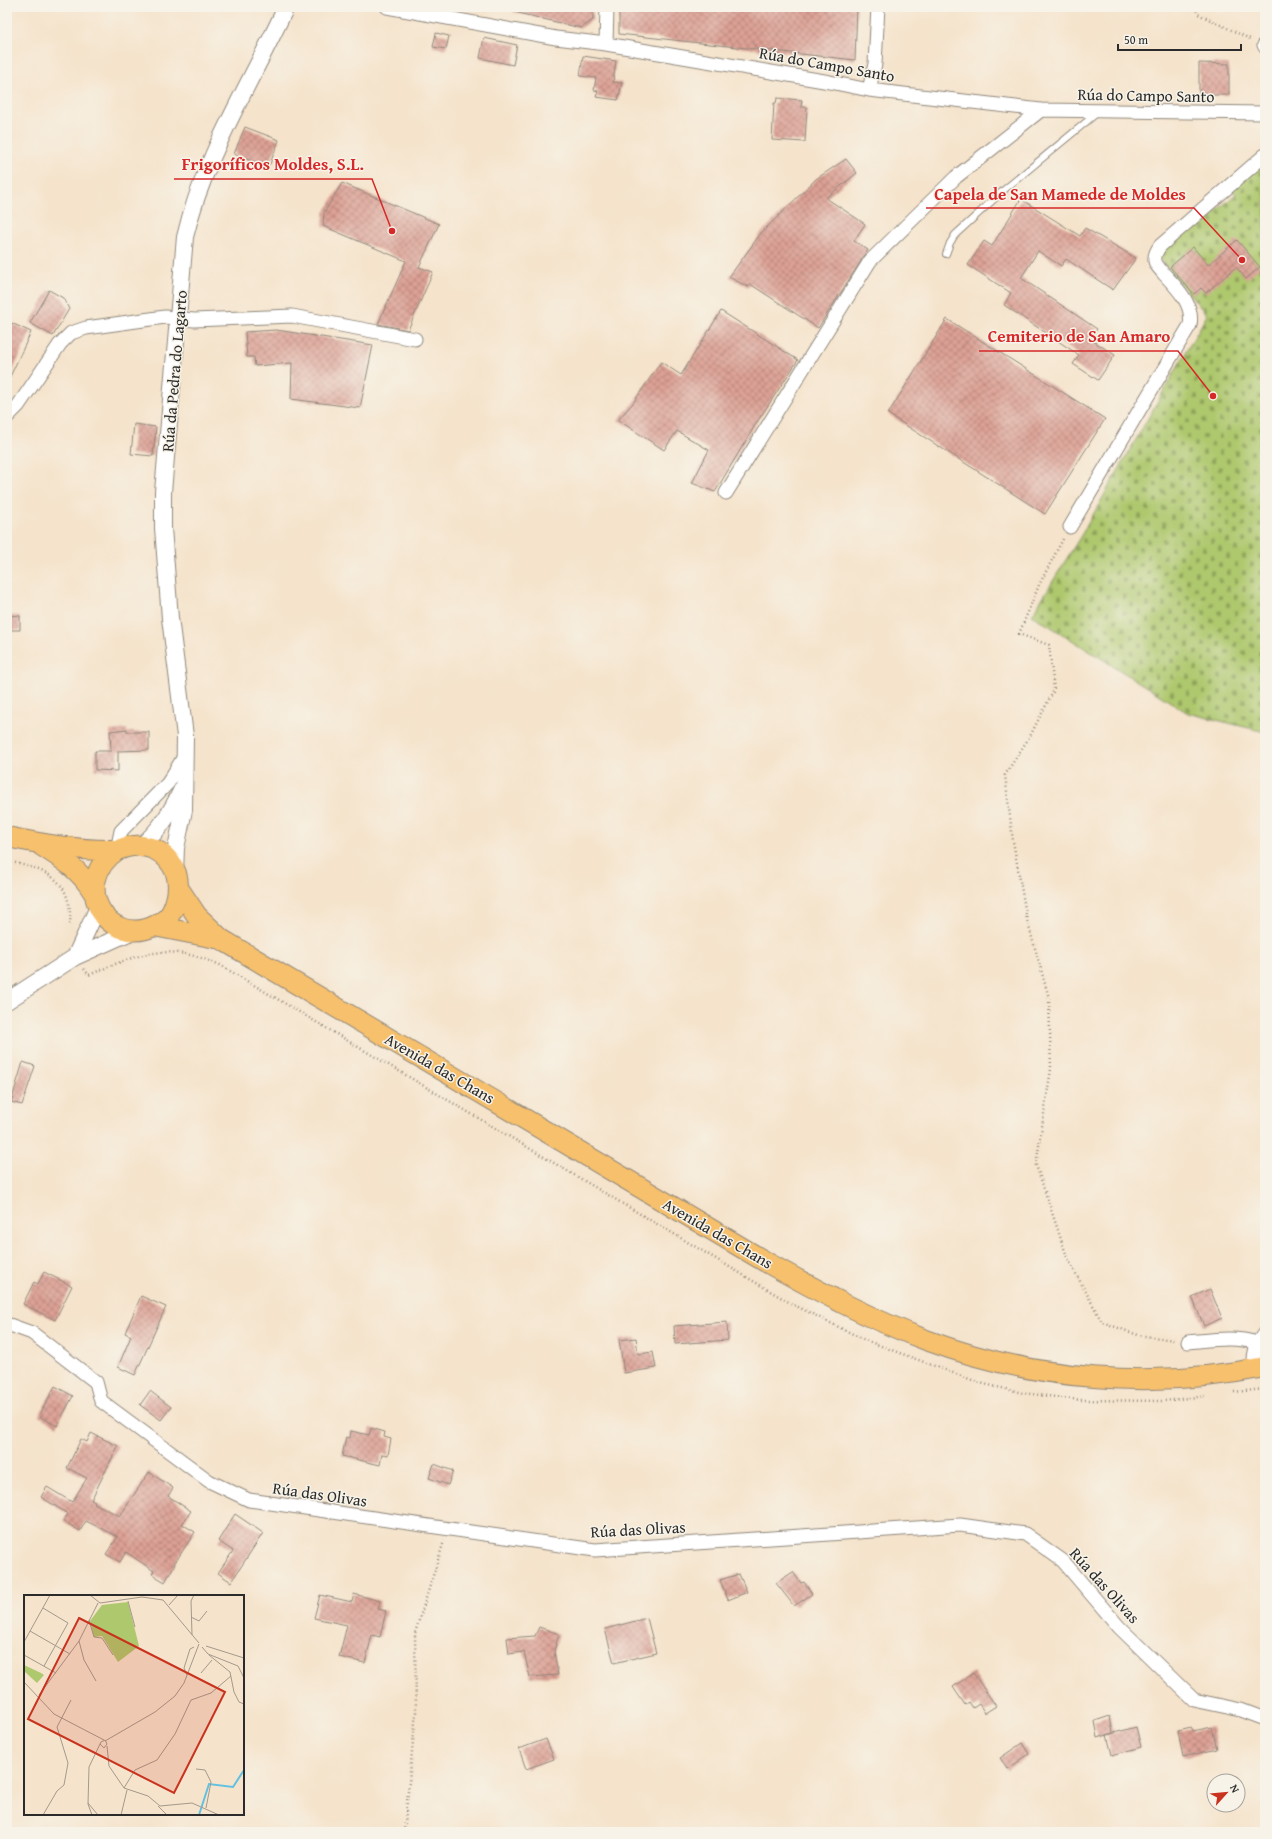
<svg xmlns="http://www.w3.org/2000/svg" width="1272" height="1839" viewBox="0 0 1272 1839" font-family="'Gentium Book Plus',serif">
	<defs>
		<pattern id="cemetery-stones" width="16" height="16" patternUnits="userSpaceOnUse"><rect width="16" height="16" fill="#aec86d"/><path d="M2 7V4a2 2 0 0 1 4 0v3zM10 15v-3a2 2 0 0 1 4 0v3z" fill="#8ea35a"/></pattern>
		<pattern id="building-cross-hatch" width="8" height="8" patternUnits="userSpaceOnUse"><rect width="8" height="8" fill="#dda195"/><path d="M0 0l8 8M0 8l8-8" fill="none" stroke="#b3837a"/></pattern>
	</defs>
	<rect width="100%" height="100%" fill="#f7f3e8"/>
	<filter id="ink" filterUnits="userSpaceOnUse"><feTurbulence type="fractalNoise" baseFrequency=".025" numOctaves="2"/><feDisplacementMap in="SourceGraphic" scale="8" xChannelSelector="R" yChannelSelector="G"/><feConvolveMatrix kernelMatrix="1 2 1 2 8 2 1 2 1" color-interpolation-filters="sRGB"/></filter>
	<filter id="wash" filterUnits="userSpaceOnUse"><feTurbulence type="fractalNoise" baseFrequency=".012" numOctaves="4" result="noise"/><feDisplacementMap in="SourceGraphic" scale="16" xChannelSelector="R" yChannelSelector="G"/><feGaussianBlur stdDeviation="0.9" result="paint"/><feColorMatrix in="noise" values="0 0 0 0 0 0 0 0 0 0 0 0 0 0 0 0 0 1.4 0 .05"/><feComposite in="paint" operator="in"/></filter>
	<g filter="url(#wash)">
		<rect width="100%" height="100%" fill="#f5e3cb"/>
		<path fill="url(#cemetery-stones)" stroke="#6c7a4c" d="M1265,160V732L1188,713L1032,615L1082,534L1207,315L1161,260V248L1209,207L1214,213L1236,194L1231,189Z"/>
		<g id="blocks">
			<path fill="url(#building-cross-hatch)" d="M515,7H593V20L581,28L514,12Z
				M619,7H857L855,60L619,34Z
				M436,33L449,36L446,49L433,47Z
				M484,38L517,45L513,65L480,58Z
				M583,56L616,61L613,82L622,83L618,100L596,97L598,91L594,90L596,78L580,76Z
				M1199,63L1229,64V95H1199Z
				M777,98L802,100L801,107H807L805,142L772,140L774,103H776Z
				M245,127L279,140L270,164L264,166L234,154Z
				M846,159L857,173L826,198L865,224L854,241L868,250L818,328L750,284L748,287L729,277L761,233L816,179Z
				M342,183L439,224L419,267L433,272L408,330L378,324L406,261L323,226L324,213Z
				M1021,199L1080,236L1085,228L1136,258L1113,290L1066,259L1061,266L1038,251L1021,278L1097,329L1090,339L1115,355L1098,380L1073,364L1079,355L1004,305L1011,293L968,265L984,241L992,246Z
				M1237,240L1260,267L1246,279L1236,267L1206,293L1201,288L1194,294L1170,267L1193,247L1208,265Z
				M49,290L63,298L69,309L53,336L30,323Z
				M721,311L798,360L757,422L715,492L692,483L709,450L677,431L664,450L618,420L633,403L661,362L681,375Z
				M947,319L1105,419L1045,514L888,414Z
				M7,321L31,332L7,383Z
				M276,330L373,345L360,408L291,399L292,363L255,366L254,357H247L245,332Z
				M134,424L156,427L153,456L131,454Z
				M7,615L20,616V630H7Z
				M127,729V732H149V750L118,751V771L95,770V751H111L110,731Z
				M23,1062L35,1066L22,1105L11,1102Z
				M44,1272L72,1286L55,1320L23,1304L34,1282L38,1284Z
				M1210,1289L1222,1318L1204,1326L1192,1297Z
				M141,1296L166,1307L135,1375L118,1367L131,1336L125,1333Z
				M727,1322L728,1340L675,1344L674,1326Z
				M636,1338L638,1354L653,1352L656,1368L624,1373L619,1340Z
				M55,1386L73,1396L57,1426L39,1416Z
				M150,1391L171,1407L161,1420L140,1405Z
				M371,1428L385,1432L384,1437L391,1439L388,1455L382,1454L380,1465L342,1456L346,1437L350,1438L351,1431L369,1435Z
				M91,1433L118,1446L91,1500L95,1501L94,1503L120,1516L149,1472L173,1488L168,1496L191,1511L182,1524L195,1532L174,1564H175L165,1582L152,1574L154,1571L126,1552L120,1562L106,1554L118,1537L86,1521L80,1531L63,1521L68,1514L41,1497L47,1487L72,1502L87,1478L67,1468L81,1439L87,1442Z
				M434,1464L453,1471L448,1485L429,1478Z
				M235,1514L263,1533L231,1582L218,1573L233,1551L218,1541Z
				M793,1572L801,1583L804,1582L812,1594L794,1606L776,1583Z
				M739,1574L747,1592L728,1600L720,1580Z
				M354,1594L380,1601L378,1609L386,1611L380,1637L372,1635L365,1663L339,1657L347,1625L314,1618L320,1595L352,1602Z
				M647,1618L656,1653L614,1663L605,1629Z
				M539,1627L559,1634L554,1651L558,1675L530,1677L524,1652L509,1654L507,1638L535,1636Z
				M973,1673L996,1706L985,1713L979,1704L973,1708L969,1702L965,1705L953,1687Z
				M1110,1716L1113,1733L1098,1738L1095,1721Z
				M1136,1727L1141,1747L1112,1755L1107,1735Z
				M1212,1727L1217,1749L1183,1757L1178,1731L1191,1728L1193,1731Z
				M546,1739L554,1759L526,1769L519,1749Z
				M1022,1743L1029,1754L1008,1769L1000,1758Z"/>
		</g>
	</g>
	<g filter="url(#ink)">
		<use href="#blocks" fill-opacity="0" stroke="#90877b" stroke-width="1"/>
		<g fill="none" stroke-linecap="round" stroke-linejoin="round">
			<g stroke="#90877b" stroke-width="8">
				<path id="service" d="M946,254L950,243L955,235L1005,189L1097,113"/>
			</g>
			<g stroke="#90877b" stroke-width="15">
				<path id="minor" d="M387,7L556,38L606,44L830,82L869,90L1041,110L1265,113
					M606,44L607,7
					M1264,45L1265,47
					M869,90L875,64L878,7
					M7,417L18,406L60,344L71,333L86,328L165,317L194,320L292,316L415,339
					M726,493L870,261L956,177L1041,110
					M1070,527L1190,325C1194,304 1177,288 1164,274C1161,270 1156,266 1155,261C1154,255 1157,250 1160,246L1265,155
					M117,850L121,831L168,783L185,755
					M7,1324L32,1333L96,1382L101,1401L209,1481L249,1500L595,1550L960,1525L1025,1534L1063,1561L1119,1627L1194,1700L1241,1710L1265,1719
					M1188,1342C1211,1340 1235,1336 1257,1343
					M1254,1370C1253,1354 1255,1345 1265,1332"/>
			</g>
			<g stroke="#90877b" stroke-width="18">
				<path id="tertiary" d="M141,846C160,830 171,812 182,789
					M175,873L176,848L184,810L185,736L170,618L163,528V492L185,237C204,156 251,83 286,7
					M75,957L98,907
					M7,1001L75,957L133,931"/>
			</g>
			<g stroke="#90877b" stroke-width="22">
				<path id="primary" d="M7,837C42,844 80,851 115,850C119,850 123,848 127,847C135,845 146,846 154,849C164,854 172,863 176,873C180,886 178,897 173,909C170,916 163,922 156,925C108,950 68,884 117,850
					M42,846C64,860 80,870 94,893
					M179,889L197,916L221,939L766,1262C818,1291 870,1319 926,1340C1034,1380 1152,1390 1265,1367
					M154,926L221,939"/>
			</g>
			<path stroke="#90877b" stroke-width="2.5" stroke-dasharray="1 3" stroke-linecap="butt" d="M1195,7L1198,14L1252,40
				M1063,539L1039,585L1019,634L1049,645L1054,690L1030,736L1005,775L1013,841L1027,920L1049,998L1051,1069L1036,1165L1067,1257L1102,1322L1138,1335L1174,1340
				M7,861C48,870 73,879 70,927
				M84,969L89,975C140,953 166,942 220,965L792,1304L865,1340L980,1383L1023,1393L1080,1400L1164,1401L1205,1396
				M1234,1392L1265,1389
				M404,1832L416,1712L415,1633L444,1541"/>
			<use href="#service" stroke="#fff" stroke-width="6"/>
			<use href="#minor" stroke="#fff" stroke-width="13"/>
			<use href="#tertiary" stroke="#fff" stroke-width="16"/>
			<use href="#primary" stroke="#f7c06c" stroke-width="20"/>
		</g>
	</g>
	<g text-anchor="middle" stroke-width="3" stroke-linejoin="round" paint-order="stroke">
		<g font-size="16" fill="#2b2b2b" stroke="#f7f3e8">
			<text transform="translate(827 64) rotate(10)" y="6">Rúa do Campo Santo</text>
			<text transform="translate(1146 95) rotate(1)" y="6">Rúa do Campo Santo</text>
			<text transform="translate(174 371) rotate(-85)" y="6">Rúa da Pedra do Lagarto</text>
			<text transform="translate(440 1068) rotate(30)" y="6">Avenida das Chans</text>
			<text transform="translate(718 1233) rotate(30)" y="6">Avenida das Chans</text>
			<text transform="translate(320 1494) rotate(8)" y="6">Rúa das Olivas</text>
			<text transform="translate(638 1529) rotate(-3)" y="6">Rúa das Olivas</text>
			<text transform="translate(1105 1585) rotate(48)" y="6">Rúa das Olivas</text>
		</g>
	</g>
	<g transform="translate(24 1595)">
		<rect width="220" height="220" fill="#f5e3cb"/>
		<path d="M104,7L115,51L94,67L78,41L70,42L66,26L78,10Z" fill="#aec86d"/>
		<path d="M0,70L17,78L20,80L13,88L0,76Z" fill="#aec86d"/>
		<path fill="none" stroke="#62c1e1" stroke-width="2" d="M175,220L185,189L209,192L220,175"/>
		<path fill="none" stroke="#a4998b" stroke-width="1" d="M66,0L76,8L118,2L139,5L175,48M104,6L111,32M145,10L154,0M19,13L44,28L20,71M167,22L175,26L183,16M65,25L70,42L78,43L89,60M6,36L46,59M168,40L167,6L170,0M55,46L60,65L72,86M0,47L26,0M182,51L220,63M178,52L184,59L214,71L220,83M0,60L32,78M185,60L206,77L210,97L215,107L220,109M177,78L188,65M163,80L160,73L166,54L170,52M0,87L30,119L80,145M15,100L55,46L74,8M81,146L131,117L151,101L160,88L175,49M83,151L85,171L100,193L124,201L136,211L168,208L195,220M172,174L181,175L187,187L182,213M100,193L111,175L133,165L151,139L167,105L187,98L207,81M64,208L74,220M134,211L143,220M19,220L33,196L40,190L44,168L33,132L47,105M68,220L64,209L65,172L77,147L81,145L83,149L80,153L76,149M97,220L103,195"/>
		<path fill="#c8321e" fill-opacity="0.15" stroke="#c8321e" stroke-width="2" d="M55,23L201,97L150,198L4,124Z"/>
		<rect width="220" height="220" fill="none" stroke="#2b2b2b" stroke-width="2"/>
	</g>
	<path fill="none" stroke="#d62828" stroke-width="1.5" d="M392 231L372 179H174M1242 260L1194 208H926M1213 396L1178 351H979"/>
	<g fill="#d62828" stroke="#f7f3e8" stroke-width="1.5">
		<circle cx="392" cy="231" r="4"/>
		<circle cx="1242" cy="260" r="4"/>
		<circle cx="1213" cy="396" r="4"/>
	</g>
	<g font-size="17" text-anchor="middle" font-weight="bold" fill="#d62828" stroke="#f7f3e8" stroke-width="3" stroke-linejoin="round" paint-order="stroke">
		<text x="273" y="170">Frigoríficos Moldes, S.L.</text>
		<text x="1060" y="200">Capela de San Mamede de Moldes</text>
		<text x="1079" y="342">Cemiterio de San Amaro</text>
	</g>
	<rect width="1272" height="1839" fill="none" stroke="#f7f3e8" stroke-width="24"/>
	<g transform="translate(1226 1793) rotate(63)"><circle r="19" fill="#f7f3e8" stroke="#a5a39c"/>
	<path d="M0-3L7 15L0 10L-7 15Z" fill="#c8321e"/>
	<text y="-6" font-size="11" font-weight="bold" text-anchor="middle" fill="#2b2b2b">N</text>
	</g>
	<path d="M1118 44v6h123v-6" fill="none" stroke="#2b2b2b" stroke-width="2"/>
	<text x="1124" y="44" font-size="12" fill="#2b2b2b" stroke="#f7f3e8" stroke-width="3" paint-order="stroke">50 m</text>
</svg>
